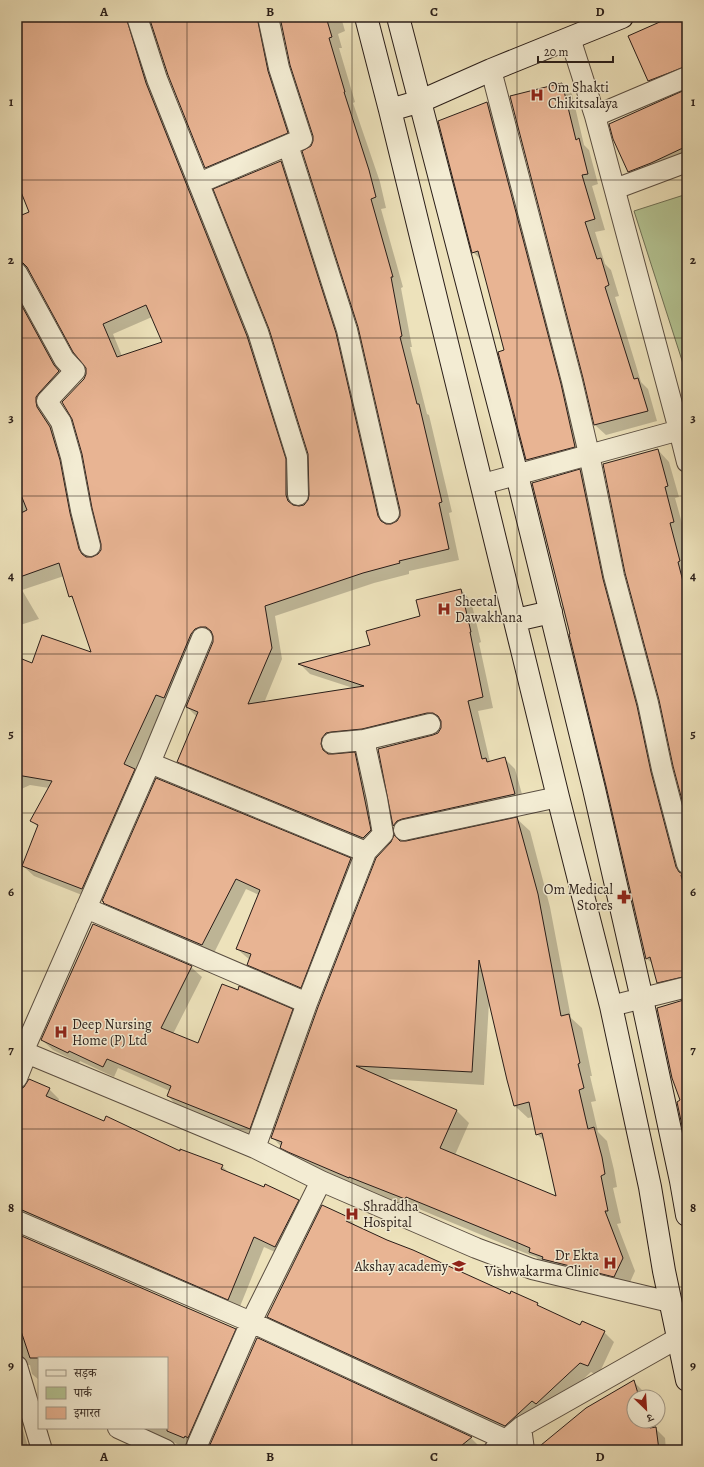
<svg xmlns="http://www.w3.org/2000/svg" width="704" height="1467" viewBox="0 0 704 1467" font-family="Alegreya,'Noto Serif Devanagari',serif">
	<rect width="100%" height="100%" fill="#ede2bb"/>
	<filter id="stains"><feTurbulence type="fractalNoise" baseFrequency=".005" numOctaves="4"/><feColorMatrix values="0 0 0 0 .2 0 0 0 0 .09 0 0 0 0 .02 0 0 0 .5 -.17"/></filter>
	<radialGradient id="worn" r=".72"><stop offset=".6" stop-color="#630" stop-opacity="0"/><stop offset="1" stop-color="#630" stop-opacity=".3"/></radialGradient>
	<path fill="#b4c493" stroke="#6e7056" d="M687,194V376L634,211Z"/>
	<path fill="#0003" fill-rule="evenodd" d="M17,17H127L136,26L257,347L296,470L297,507L305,505L309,501V453L281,162L291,172L346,344L388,525L397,522L401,517V510L359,327L312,147L314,142V136L281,17H341L345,31L338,34L342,48H339L355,102L353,103L380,182L386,208L381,209L403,287L401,288L412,347H410L427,414L429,415L452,512L449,513L459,560L409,571V574L374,583L275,616L282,659L264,703L353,688L310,674L300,664L372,646L421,617L461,590L471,601L481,642L479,643L493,708L478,711L490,762L504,758L515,769L525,805L404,836L394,826L379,749L433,736L438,733L442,728V723L332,749L331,755L355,753L365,764L381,841L374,848L189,772L178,761L197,717L187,707L214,642V637H212L206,639L167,705L136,771L145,780L92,899L34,876L23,866L38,827L32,821L49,788L30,785L17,791V658L33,664L92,654L76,602L70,596L64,576L22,590L39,619L17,626V290L64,376L49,404L61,438L88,558H93L99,555L102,550L84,379L87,374V368L31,272H28L22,273L17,279V218L30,212L17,179ZM152,317L163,343L122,356L113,334Z
		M150,17H274L298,143L216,178L206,167Z
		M676,17H687V79L659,91L649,81Z
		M561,84L572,94L584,145L589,150L598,184L592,186L605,230L595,232L605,264L611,270L619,296L615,297L641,382L648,389L657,421L606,435L595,425L584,378Z
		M687,91V161L640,182L629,171Z
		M487,103L498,114L585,457L537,470L527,460L499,352L505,351L481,260L473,252Z
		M658,450L669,462L679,497L675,498L687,541V815Z
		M580,470L591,482L662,784L687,876V989L670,993L658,982L653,964L646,958Z
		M157,779L351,859L361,869L311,997L259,975L248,965L250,960L237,949L259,895L246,889L213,955L115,913L105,903Z
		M517,819L530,831L550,907L571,1018L582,1028L592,1076H590L596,1101L591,1102L598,1132L607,1141L614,1170L617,1187L613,1188L621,1223L617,1224L635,1271L627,1289L543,1264L536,1257L530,1255L419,1209L418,1211L294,1160L272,1137L400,842H406ZM489,1003L515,1106L528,1118L533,1117L537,1134L544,1141L557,1197L455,1155L469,1123L456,1110L385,1079L484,1085Z
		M191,967L202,977L173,1034L199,1044L292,1010L302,1021L260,1139L178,1107L168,1096L170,1091L118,1068L114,1077L80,1061L79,1063L53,1050L42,1040Z
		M24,1088L49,1089L59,1099L58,1102L180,1153L222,1166L231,1175L298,1201L309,1211L286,1257L264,1247L239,1309L17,1226V1090Z
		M322,1206L348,1218L357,1227L511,1295L537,1304L542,1309L581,1326L604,1332L614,1342L598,1376L591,1372L547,1413L515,1435L278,1326L268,1317Z
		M17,1235L235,1330L245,1340L190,1450L143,1428H167V1358H39V1380L32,1374L30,1365H24L17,1372Z
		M634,1382L643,1391L645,1397H634V1421H655L657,1430L665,1438L666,1450H536Z
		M17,1384L25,1410L20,1420L29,1450H17Z
		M471,1438L481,1448L478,1450H213L210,1447Z"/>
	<path fill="#e8b493" stroke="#291d18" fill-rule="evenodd" d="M17,17H126L146,83L247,336L286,459V495L288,501L293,505L299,506L304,505L308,500L309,495L308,454L269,329L213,189L281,161L336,333L378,516L381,521L386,524H391L397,521L400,516V510L358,327L302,151L311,146L313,141V136L290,65L280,17H326L332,37L329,38L345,92H344L369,170L376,197L371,199L393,277H391L402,336L400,337L417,404H419L442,502L439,503L449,549L399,561L400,563L363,573L265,606L272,648L248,704L364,686L298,664L370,645L366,631L420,616L416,600L461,589L471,632H470L483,697L468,701L482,759L486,758L487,762L505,757L515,794L402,819L397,821L393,826L378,749L433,735L438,733L441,728V721L438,716L433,713H427L362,729L331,732L326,733L322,738L321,744L323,750L328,754H333L355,752L371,830L363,838L177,762L198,712L186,707L213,642V636L211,631L206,627H200L195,629L191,634L164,698L156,695L124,764L135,769L82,889L22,866L38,825L30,821L52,781L17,775V657L32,663L42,635L91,652L72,596L69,597L59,563L17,578V515L27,510L17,485V297L54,365L59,371L39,393L36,397V402L37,407L50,427L60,460L70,513L79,549L82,554L86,557H92L98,554L101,550V544L92,508L82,454L72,419L62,402L84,379L86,374V368L73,352L27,267L23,263L17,262V217L29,212L17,182ZM146,305L162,342L117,357L103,324Z
		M149,17H257L268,71L288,133L205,168L168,75Z
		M671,17H687V66L648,81L628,36Z
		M562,83L576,140L579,138L588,174L582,175L595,219L585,222L597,259L601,258L609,285L605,287L634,379L638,378L648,411L594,425L583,378L510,96Z
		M687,89V146L651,163L628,172L613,139L609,124Z
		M487,102L561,384L575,447L526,460L498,352L504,350L478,251L472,253L438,121Z
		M658,449L668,486L665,487L674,522L670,523L680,561L678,562L687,597V819L673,766L659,700L625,573L603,464Z
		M580,469L603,579L637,706L651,772L676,867L679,872L683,874L681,875L687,898V976L657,983L650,957L646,959L606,786L569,634H570L532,483Z
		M156,778L351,858L301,988L247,965L251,954L236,949L260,890L236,879L202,945L103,903L104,902L102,901Z
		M517,817L538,894L561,1016L569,1014L580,1063L578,1064L584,1088L579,1090L588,1129L594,1127L602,1157L605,1174L601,1176L608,1211H605L623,1258L614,1277L542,1259L543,1257L529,1252L530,1248L516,1242L406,1197L405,1199L349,1177V1178L288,1152L280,1148L282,1142L271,1138L318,1007L376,858L391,842L394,835L400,841H406ZM479,960L507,1080L514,1106L529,1102L536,1135L542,1133L556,1196L440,1148L457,1110L356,1066L472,1072Z
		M93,924L192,966L161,1028L198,1043L222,984L238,990L239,986L293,1009L250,1129L167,1096L171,1086L107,1059L103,1067L69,1051L68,1053L41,1040Z
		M687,999V1149L677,1102L680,1100L672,1078L657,1008Z
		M29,1079L50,1088L46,1096L104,1121L106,1116L180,1151V1149L223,1165L221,1169L264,1187L265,1184L299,1200L275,1247L254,1237L228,1300L22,1210H17V1099L22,1088L24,1087Z
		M322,1205L348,1217L346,1221L387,1240L413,1250L510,1294L511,1291L538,1303L537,1305L580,1325L582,1321L605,1331L588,1366L580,1363L536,1404L532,1401L505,1426L267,1317Z
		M17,1234L236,1329L188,1438L185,1436L184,1438L167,1431V1358H30L17,1319Z
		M257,1338H258L472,1437L456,1450H215L209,1447Z
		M634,1380L639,1397H634V1421H649L650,1428L656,1427L659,1450H535L586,1408Z"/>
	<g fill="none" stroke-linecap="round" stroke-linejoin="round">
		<g stroke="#5a4e41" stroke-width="22">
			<path id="street" d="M137,17L157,79L258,332L297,457L298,495
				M570,38L595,116L679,430L687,462
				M491,70L572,381L589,454L614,576L648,703L662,769L687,864
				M595,116L687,77
				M288,145L347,330L389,513
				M199,183L302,139L279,68L268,17
				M615,189L687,162
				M17,273L64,359L75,371L47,401L61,422L71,457L81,510L90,546
				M483,484L687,428
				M332,743L364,740
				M150,763L366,852
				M404,830L558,797
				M86,908L307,1003
				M611,1006L687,987
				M17,1049L255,1148L321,1181L476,1248L532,1269L670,1302
				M23,1052L150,763L202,638
				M17,1078L27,1053
				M255,1148L307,1003L366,852L383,834L377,799L364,740L430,724
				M17,1221L251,1322L506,1440
				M17,1366L42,1450
				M521,1427L524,1450
				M118,1428L166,1450
				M195,1450L251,1322L321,1181
				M494,1450L521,1427L687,1333"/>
		</g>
		<g stroke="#291d18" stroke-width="24">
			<path id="secondary" d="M366,17L390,110L558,797L611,1006L650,1187L664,1271L687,1380
				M398,17L517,475L594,789L642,999L681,1181L687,1215
				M390,110L421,101L491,70L622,17
				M516,620L551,612"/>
		</g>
		<use href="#street" stroke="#f3ecd3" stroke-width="20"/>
		<use href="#secondary" stroke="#f3ecd3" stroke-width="22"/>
	</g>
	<path fill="none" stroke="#291d18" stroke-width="1" stroke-opacity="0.55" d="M187,17V1450M352,17V1450M517,17V1450M17,180H687M17,338H687M17,496H687M17,654H687M17,813H687M17,971H687M17,1129H687M17,1287H687"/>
	<defs>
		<g id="hospital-bare" transform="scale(1.08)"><path d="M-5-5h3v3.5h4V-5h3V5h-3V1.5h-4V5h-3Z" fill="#8f2418" stroke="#f3ecd3" stroke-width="2.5" paint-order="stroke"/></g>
		<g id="pharmacy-bare" transform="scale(1.08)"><path d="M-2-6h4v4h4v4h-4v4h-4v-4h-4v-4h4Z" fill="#8f2418" stroke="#f3ecd3" stroke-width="2.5" paint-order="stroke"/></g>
		<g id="school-bare" transform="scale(1.08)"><path d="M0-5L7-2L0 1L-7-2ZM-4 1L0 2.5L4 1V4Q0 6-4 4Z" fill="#8f2418" stroke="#f3ecd3" stroke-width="2.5" paint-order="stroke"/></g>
	</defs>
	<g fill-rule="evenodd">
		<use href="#hospital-bare" x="537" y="95"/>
		<use href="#hospital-bare" x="444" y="609"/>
		<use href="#pharmacy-bare" x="624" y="897"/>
		<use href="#hospital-bare" x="61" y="1032"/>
		<use href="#hospital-bare" x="352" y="1214"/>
		<use href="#hospital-bare" x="610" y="1263"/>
		<use href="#school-bare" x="459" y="1266"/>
	</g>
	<g text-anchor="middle" stroke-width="3" stroke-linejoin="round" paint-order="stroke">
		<g font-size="14" fill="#291d18" stroke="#f3ecd3" text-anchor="start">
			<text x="548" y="92">Om Shakti<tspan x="548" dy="16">Chikitsalaya</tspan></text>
			<text x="455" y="606">Sheetal<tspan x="455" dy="16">Dawakhana</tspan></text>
			<text x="613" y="894" text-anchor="end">Om Medical<tspan x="613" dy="16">Stores</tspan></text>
			<text x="72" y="1029">Deep Nursing<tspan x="72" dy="16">Home (P) Ltd</tspan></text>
			<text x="363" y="1211">Shraddha<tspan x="363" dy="16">Hospital</tspan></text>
			<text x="599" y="1260" text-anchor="end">Dr Ekta<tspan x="599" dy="16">Vishwakarma Clinic</tspan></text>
			<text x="448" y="1271" text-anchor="end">Akshay academy</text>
		</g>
	</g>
	<rect width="704" height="1467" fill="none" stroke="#ede2bb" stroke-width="44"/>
	<rect x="38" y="1357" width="130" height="72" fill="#f3ecd3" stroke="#a29988"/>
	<rect x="46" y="1370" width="20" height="6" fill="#f3ecd3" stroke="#a29988"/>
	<text x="74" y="1377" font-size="12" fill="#291d18">सड़क</text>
	<rect x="46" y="1387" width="20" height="12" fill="#b4c493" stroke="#a29988"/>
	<text x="74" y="1397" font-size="12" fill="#291d18">पार्क</text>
	<rect x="46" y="1407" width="20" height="12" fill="#e8b493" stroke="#a29988"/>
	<text x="74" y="1417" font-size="12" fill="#291d18">इमारत</text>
	<g transform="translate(646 1409) rotate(155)"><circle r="19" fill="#f3ecd3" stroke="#a29988"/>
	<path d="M0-3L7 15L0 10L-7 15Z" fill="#8f2418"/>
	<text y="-6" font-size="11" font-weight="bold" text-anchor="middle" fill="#291d18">उ</text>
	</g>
	<path d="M538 56v6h75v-6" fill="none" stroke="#291d18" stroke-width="2"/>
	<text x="544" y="56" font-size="12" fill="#291d18" stroke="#f3ecd3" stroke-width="3" paint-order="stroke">20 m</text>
	<rect x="22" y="22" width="660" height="1423" fill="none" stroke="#291d18" stroke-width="1.5"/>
	<g font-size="13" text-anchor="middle" font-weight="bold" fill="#291d18">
		<text x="104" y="16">A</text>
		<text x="270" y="16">B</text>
		<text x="434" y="16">C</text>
		<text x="600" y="16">D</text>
		<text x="11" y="106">1</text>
		<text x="693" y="106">1</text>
		<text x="11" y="264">2</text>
		<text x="693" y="264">2</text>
		<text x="11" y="422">3</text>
		<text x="693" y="422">3</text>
		<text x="11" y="580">4</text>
		<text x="693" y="580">4</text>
		<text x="11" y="738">5</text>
		<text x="693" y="738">5</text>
		<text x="11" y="896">6</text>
		<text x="693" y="896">6</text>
		<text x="11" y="1054">7</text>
		<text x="693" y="1054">7</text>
		<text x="11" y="1212">8</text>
		<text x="693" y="1212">8</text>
		<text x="11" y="1370">9</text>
		<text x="693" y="1370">9</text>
		<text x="104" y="1461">A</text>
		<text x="270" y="1461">B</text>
		<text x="434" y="1461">C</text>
		<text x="600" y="1461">D</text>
	</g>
	<rect width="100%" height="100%" filter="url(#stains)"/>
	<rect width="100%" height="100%" fill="url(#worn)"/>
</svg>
